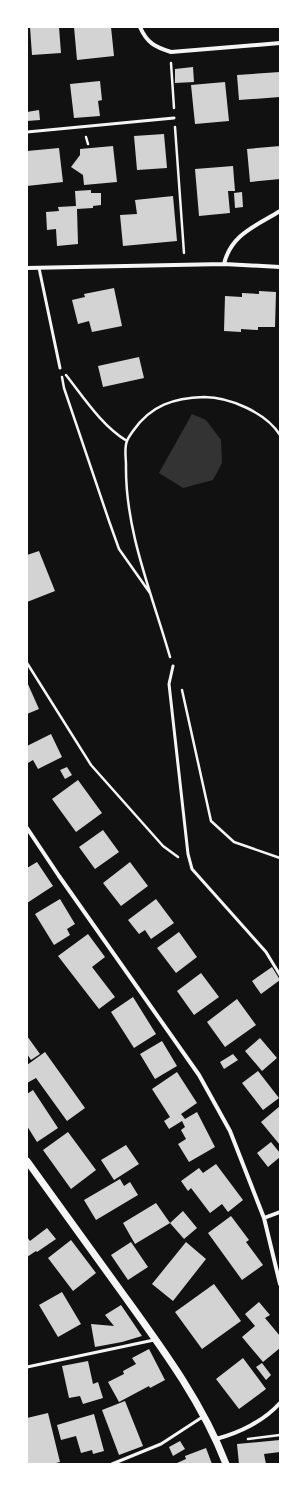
<svg xmlns="http://www.w3.org/2000/svg" width="307" height="1491" viewBox="0 0 307 1491" font-family="Jost,sans-serif">
	<rect width="100%" height="100%" fill="#111"/>
	<path fill="#333" d="M192,414L206,420L221,440L222,463L213,480L183,488L159,473Z"/>
	<path fill="#d3d3d3" d="M30,27H59L61,53L32,55Z
		M74,27H111L114,56L77,60Z
		M193,67L194,82L175,83V69Z
		M280,72V97L239,100L237,75Z
		M100,81L102,100L98,101L100,116L74,118L70,84Z
		M225,82L229,121L195,124L191,85Z
		M39,110L40,120L27,121V112Z
		M164,134L167,168L137,170L134,136Z
		M113,146L117,182L84,185L83,175L71,167L80,155V149Z
		M280,146V179L250,182L247,149Z
		M59,148L63,182L27,186V151Z
		M233,166L235,191H228L230,213L199,216L195,169Z
		M91,190V193H101V205L93,206V208L77,209L78,244L57,246L56,229L47,230L46,212L59,211L58,207L76,206L75,191Z
		M242,192L243,207L235,208L234,193Z
		M173,196L177,241L123,246L120,215L137,214L135,200Z
		M114,288L122,326L92,332L89,321L78,324L72,300L85,297L84,294Z
		M259,291L276,292L275,327H258V330L241,329V332L224,331L225,296L242,297V293L259,294Z
		M139,357L144,378L103,387L98,366Z
		M39,551L55,591L27,602V555Z
		M27,682L39,709L27,714Z
		M51,734L62,757L38,769L33,760L28,763L27,762V746Z
		M67,767L72,775L65,779L60,770Z
		M78,780L102,813L76,832L52,799Z
		M103,830L119,852L95,869L79,847Z
		M37,862L53,886L27,903V868Z
		M130,862L148,886L121,906L103,883Z
		M60,899L75,924L67,929L70,935L54,945L35,914Z
		M156,899L174,923L151,939L145,930L139,934L128,920Z
		M179,932L197,957L176,973L157,948Z
		M88,934L105,957L92,967L115,997L99,1009L58,956Z
		M272,967L280,980L261,994L252,981Z
		M201,973L219,997L194,1015L177,991Z
		M133,997L156,1034L134,1048L111,1012Z
		M237,999L256,1025L225,1047L207,1022Z
		M27,1036L40,1054L31,1060L27,1054Z
		M260,1038L277,1058L262,1071L245,1051Z
		M162,1041L177,1066L155,1079L140,1054Z
		M45,1052L85,1108L67,1121L36,1078L27,1083V1065Z
		M233,1054L238,1060L224,1069L220,1062Z
		M258,1071L279,1098L263,1110L242,1083Z
		M177,1072L197,1103L181,1114L185,1119L197,1112L215,1147L189,1162L178,1144L186,1139L181,1130L185,1127L182,1121L169,1129L164,1121L170,1117L152,1089Z
		M33,1090L58,1128L37,1142L27,1126V1094Z
		M280,1106V1145L261,1122Z
		M68,1132L96,1170L71,1189L43,1150Z
		M271,1142L280,1153V1157L268,1167L257,1153Z
		M126,1145L139,1164L114,1180L101,1160Z
		M216,1164L243,1200L228,1212L222,1204L210,1213L191,1188L188,1191L181,1181L199,1168L203,1173Z
		M120,1179L124,1186L130,1182L138,1195L96,1220L84,1200Z
		M156,1203L170,1223L135,1244L123,1223Z
		M183,1211L197,1228L184,1239L170,1223Z
		M231,1216L249,1240L246,1242L263,1265L242,1280L208,1233Z
		M47,1228L56,1239L37,1252L36,1251L27,1257V1237L30,1241Z
		M71,1240L96,1273L73,1291L48,1258Z
		M131,1242L148,1267L128,1280L111,1255Z
		M186,1242L206,1259L173,1301L152,1284Z
		M214,1284L241,1321L202,1349L175,1312Z
		M62,1292L81,1324L58,1337L39,1305Z
		M259,1302L270,1315L265,1318L280,1336V1348L263,1362L242,1337L255,1326L245,1314Z
		M121,1305L142,1336L122,1342L95,1347L91,1324L114,1326L105,1315Z
		M149,1349L165,1380L150,1388L149,1386L119,1402L108,1382L124,1374L123,1371L136,1364L132,1358Z
		M243,1358L266,1389L239,1409L216,1379Z
		M88,1361L93,1384L98,1382L103,1398L83,1404L80,1396L69,1398L62,1366Z
		M262,1363L271,1375L266,1380L256,1367Z
		M125,1401L143,1446L119,1455L102,1410Z
		M48,1413L60,1462L52,1464H27V1418Z
		M94,1414L104,1451L93,1454L92,1450L81,1453L76,1436L61,1440L57,1425Z
		M280,1440V1452L264,1454L266,1464H239L237,1444Z
		M180,1441L185,1449L173,1456L169,1447Z
		M206,1448L212,1464H178L177,1463L186,1459L185,1456Z"/>
	<g fill="none" stroke-linecap="round" stroke-linejoin="round">
		<path stroke="#f5f5f5" stroke-width="2.5" d="M171,63L174,108
			M175,127L184,253
			M86,137L88,144
			M66,375C84,398 102,426 127,441
			M62,377L64,388L109,521L119,549L150,593
			M170,657C152,594 125,531 126,465C126,458 124,448 127,441C128,438 131,434 133,431C151,405 174,398 204,397C230,397 266,413 280,435
			M27,663L91,765L163,846L178,857
			M182,690L211,821L234,842L280,858
			M248,1439L280,1435"/>
		<path stroke="#f5f5f5" stroke-width="3" d="M27,132L174,118
			M39,268L60,368
			M173,666L169,684L188,854L192,869L266,952L280,975
			M27,1367L154,1340
			M112,1464L161,1444L204,1416"/>
		<path stroke="#f5f5f5" stroke-width="4" d="M140,27C147,43 155,47 171,52L280,43
			M224,264C231,234 256,226 280,211
			M27,268L224,264L280,267
			M27,828L59,876L199,1075L230,1131L264,1218L280,1284
			M264,1218L280,1212
			M216,1439C239,1433 264,1421 280,1403"/>
		<path stroke="#f5f5f5" stroke-width="7" d="M27,1161C59,1205 91,1250 123,1294C162,1348 202,1402 226,1464"/>
	</g>
	<rect width="307" height="1491" fill="none" stroke="#ffffff" stroke-width="56"/>
</svg>
